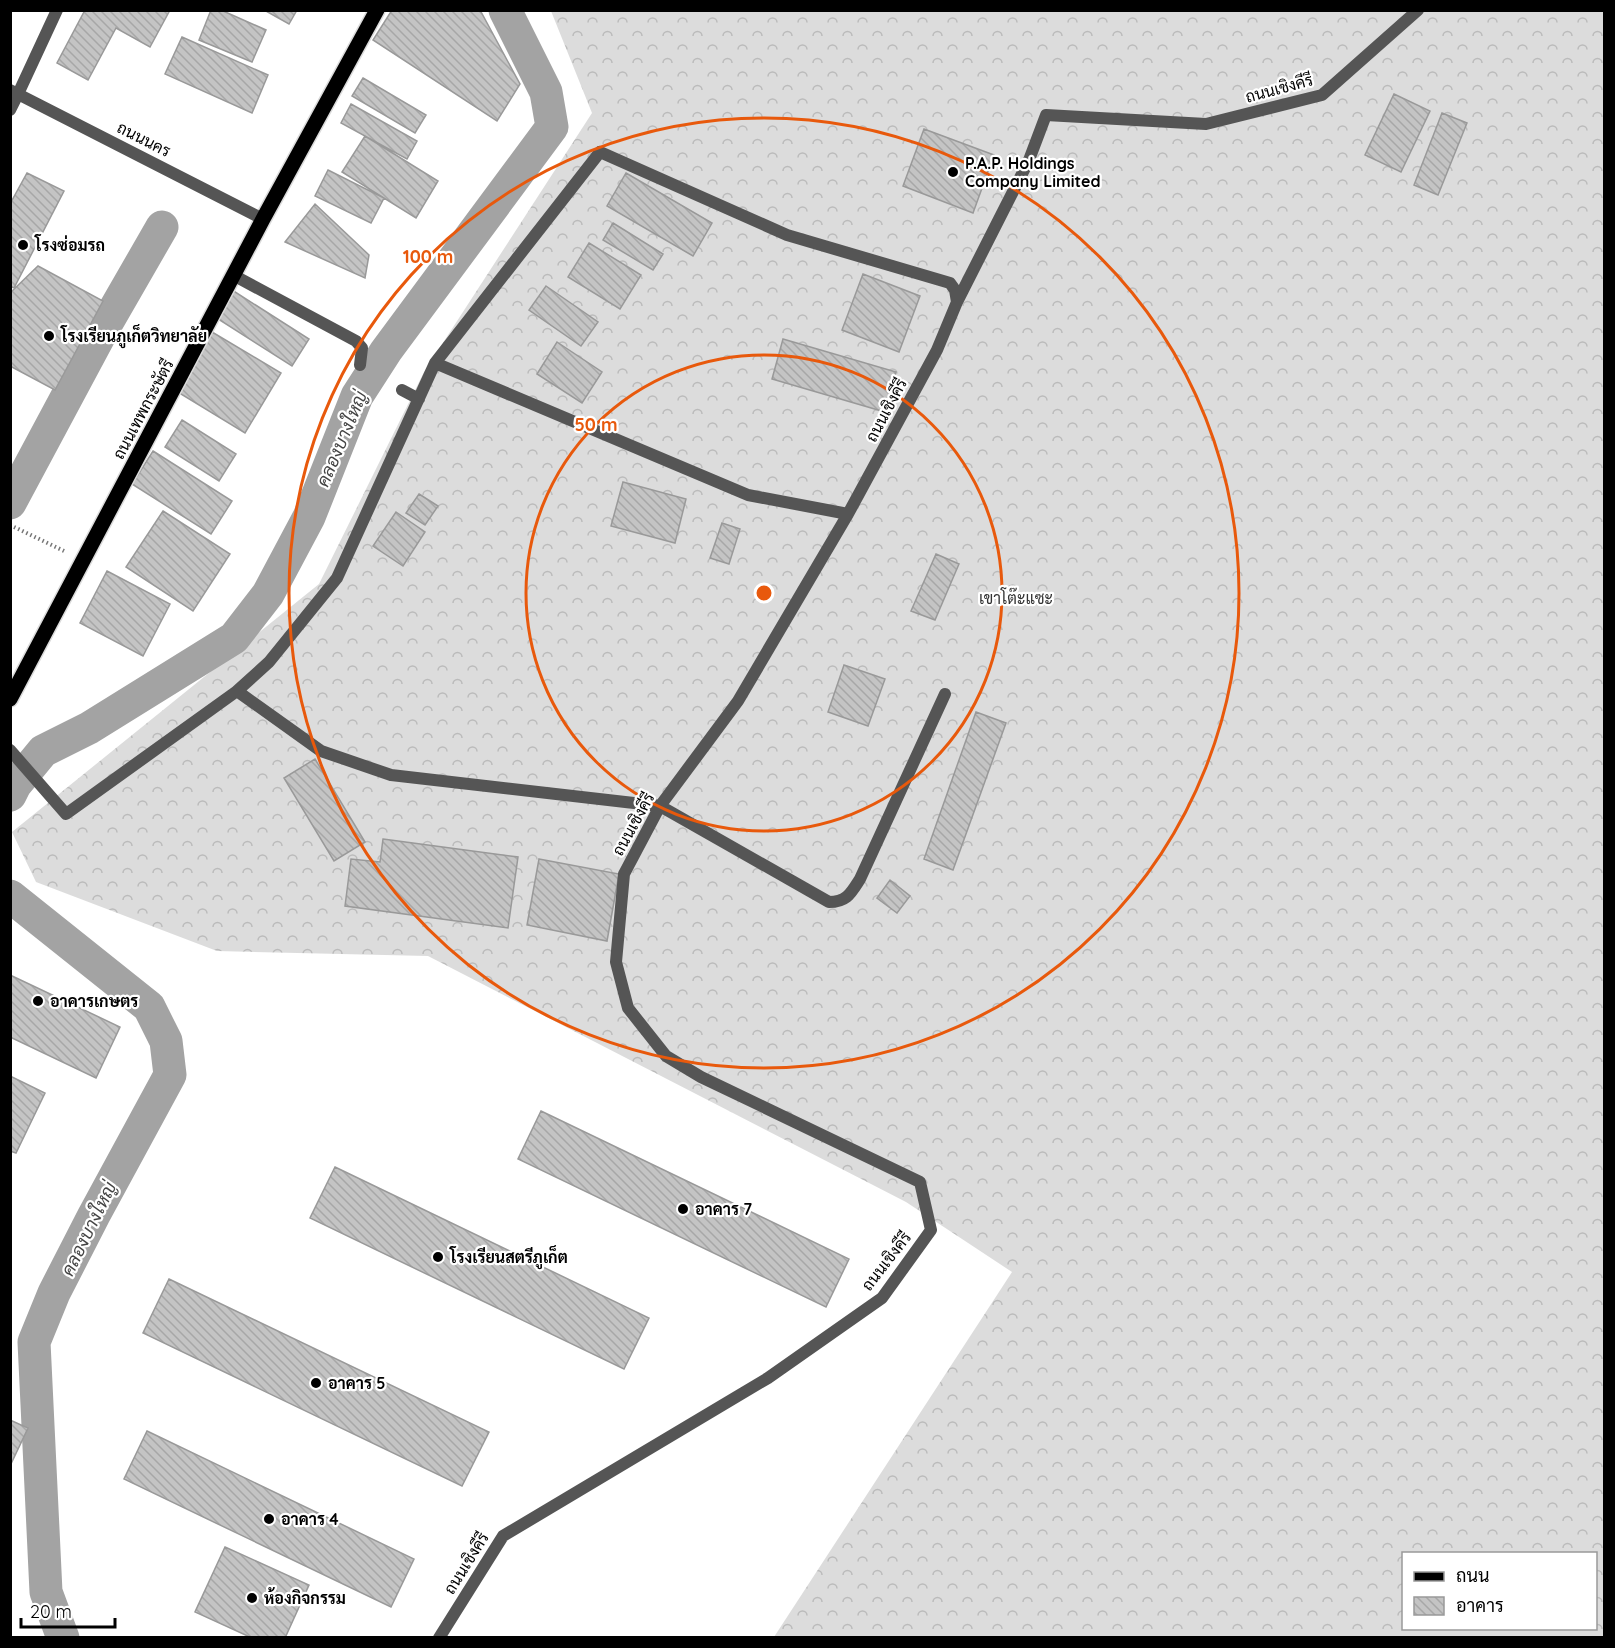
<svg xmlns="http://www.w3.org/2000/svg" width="1615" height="1648" viewBox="0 0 1615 1648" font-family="Quicksand,Sarabun,sans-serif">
	<defs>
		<pattern id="forest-crowns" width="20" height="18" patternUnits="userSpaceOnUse" patternTransform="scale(1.5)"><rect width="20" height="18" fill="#dcdcdc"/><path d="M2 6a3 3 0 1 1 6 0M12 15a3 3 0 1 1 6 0" fill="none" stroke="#bbb"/></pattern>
		<pattern id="building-back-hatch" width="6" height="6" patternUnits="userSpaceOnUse" patternTransform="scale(1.5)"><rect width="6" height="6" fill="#c4c4c4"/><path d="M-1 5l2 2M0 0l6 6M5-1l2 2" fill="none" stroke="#a7a7a7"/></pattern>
	</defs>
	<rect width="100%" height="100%" fill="#fff"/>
	<path fill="url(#forest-crowns)" fill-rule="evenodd" d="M551,11H1604V1637H774L1012,1272L906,1202L428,956L217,951L36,882L12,832L319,584L424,372L592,113ZM1404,1554H1596V1628H1404Z"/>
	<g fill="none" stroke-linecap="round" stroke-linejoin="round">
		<path stroke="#a3a3a3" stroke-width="33" d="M10,503L101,333L162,227
			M10,795L15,785L43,751L89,728L234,638L268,594L309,517L357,396L386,351L552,127L546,92L505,10
			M10,896L149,1007L166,1041L170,1075L94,1215L54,1293L34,1342L46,1592L63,1638"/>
	</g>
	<path fill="url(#building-back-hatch)" stroke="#999" stroke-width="1.5" d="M85,10H170L150,47L116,28L88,80L57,63Z
		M211,10H221L266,30L252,62L199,40Z
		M264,10H297L289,24Z
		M392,10H480L520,84L497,121L373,40Z
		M182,37L268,75L252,113L165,74Z
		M363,78L426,115L415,133L352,96Z
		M1394,94L1430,111L1401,172L1365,155Z
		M351,104L417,141L407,159L341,123Z
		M1442,113L1467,123L1438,195L1414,185Z
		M924,129L994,155L973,213L903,186Z
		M365,136L438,181L416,218L342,172Z
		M328,170L384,198L371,223L315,196Z
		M27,173L64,191L14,288L10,286V204Z
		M626,173L712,223L693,256L607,206Z
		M315,204L369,255L365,278L285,242Z
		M613,223L663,254L653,270L603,240Z
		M589,243L641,275L620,309L568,277Z
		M38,266L103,301L55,390L10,366V293Z
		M863,274L920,296L899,352L842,330Z
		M546,286L598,322L581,346L529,310Z
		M232,290L309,339L292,366L215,317Z
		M212,332L281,373L245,433L176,391Z
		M783,339L896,372L885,412L772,379Z
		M557,342L602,372L582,403L537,374Z
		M182,420L236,454L219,481L165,447Z
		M153,451L232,501L211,534L132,484Z
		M623,482L686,499L675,543L611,526Z
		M419,494L438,506L425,525L406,513Z
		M163,511L230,554L193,611L126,567Z
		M396,512L425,532L403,566L373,546Z
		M722,523L740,529L729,564L710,558Z
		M936,554L959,564L935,620L911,611Z
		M107,571L170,604L143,656L80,623Z
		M844,665L885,679L868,726L828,712Z
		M976,712L1006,723L953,870L924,859Z
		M315,759L365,842L334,861L284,778Z
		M383,839L518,857L508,928L345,906L351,859L380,862Z
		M539,859L619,874L607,941L527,925Z
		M890,880L910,896L897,913L877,898Z
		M10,975L120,1027L96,1078L10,1037Z
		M10,1076L45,1093L16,1153L10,1151Z
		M541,1111L849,1259L826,1307L518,1159Z
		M335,1167L649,1318L624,1369L310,1218Z
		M169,1279L489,1432L462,1486L143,1333Z
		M10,1420L28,1428L10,1466Z
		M147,1431L414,1559L391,1607L124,1479Z
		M225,1547L309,1585L285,1638H252L195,1612Z"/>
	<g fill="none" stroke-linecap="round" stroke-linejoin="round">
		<g stroke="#dbdbdb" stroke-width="18">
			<path id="primary" d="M10,699L263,219L377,10"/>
		</g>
		<path stroke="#777" stroke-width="4" stroke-dasharray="1.5 3" stroke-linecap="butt" d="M10,525L64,551"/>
		<path stroke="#555" stroke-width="12" d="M10,110L18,94"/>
		<path stroke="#555" stroke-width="12" d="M10,90L263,219
			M18,94L57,10
			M233,275L356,341L362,348L360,365
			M435,363L748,495L848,514
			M402,390L419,399
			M945,694L860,879C851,893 847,902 829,902L660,806L391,775L321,751L237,691L269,662L337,578L435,363L600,152L787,235L950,283L955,290L957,302
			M10,750L66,814L237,691
			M439,1638L503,1536L768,1378L882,1298L931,1230L920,1182L701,1077L666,1056L628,1008L616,962L624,874L660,806L738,701L848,514L937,350L957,302L1029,160L1046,115L1206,124L1322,95L1418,10"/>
		<use href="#primary" stroke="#000" stroke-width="15"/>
	</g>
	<g fill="none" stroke="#e8590c" stroke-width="3">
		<circle cx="764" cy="593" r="238"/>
		<circle cx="764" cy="593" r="475"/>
	</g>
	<g fill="#000" stroke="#fff" stroke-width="2">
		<circle cx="953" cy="172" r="6"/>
		<circle cx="23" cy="245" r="6"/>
		<circle cx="49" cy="336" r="6"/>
		<circle cx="38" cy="1001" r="6"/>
		<circle cx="683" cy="1209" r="6"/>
		<circle cx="438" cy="1257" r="6"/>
		<circle cx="316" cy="1383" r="6"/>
		<circle cx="269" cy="1519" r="6"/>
		<circle cx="252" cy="1598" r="6"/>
	</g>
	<g text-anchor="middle" stroke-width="4.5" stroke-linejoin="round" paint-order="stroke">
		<g font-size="16" fill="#000" stroke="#fff">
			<text transform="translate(1279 88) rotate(-15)" y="6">ถนนเชิงคีรี</text>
			<text transform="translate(144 139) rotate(27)" y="6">ถนนนคร</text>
			<text transform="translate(143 409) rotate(-62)" y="6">ถนนเทพกระษัตรี</text>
			<text transform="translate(886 410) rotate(-62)" y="6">ถนนเชิงคีรี</text>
			<text transform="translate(633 824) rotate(-61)" y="6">ถนนเชิงคีรี</text>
			<text transform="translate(886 1261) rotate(-52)" y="6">ถนนเชิงคีรี</text>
			<text transform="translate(466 1563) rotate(-58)" y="6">ถนนเชิงคีรี</text>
		</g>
		<g font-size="16" font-weight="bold" fill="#000" stroke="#fff" text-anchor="start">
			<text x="965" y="169">P.A.P. Holdings<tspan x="965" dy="18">Company Limited</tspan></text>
			<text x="35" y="251">โรงซ่อมรถ</text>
			<text x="61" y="342">โรงเรียนภูเก็ตวิทยาลัย</text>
			<text x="50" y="1007">อาคารเกษตร</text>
			<text x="695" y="1215">อาคาร 7</text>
			<text x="450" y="1263">โรงเรียนสตรีภูเก็ต</text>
			<text x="328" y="1389">อาคาร 5</text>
			<text x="281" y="1525">อาคาร 4</text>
			<text x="264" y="1604">ห้องกิจกรรม</text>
		</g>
		<g font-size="16" fill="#333" stroke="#fff">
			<text x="1016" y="604">เขาโต๊ะแซะ</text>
		</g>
		<g font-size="18" font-style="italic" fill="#444" stroke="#fff">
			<text transform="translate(342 439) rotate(-67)" y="6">คลองบางใหญ่</text>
			<text transform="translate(89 1229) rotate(-64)" y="6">คลองบางใหญ่</text>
		</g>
	</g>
	<circle cx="764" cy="593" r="9" fill="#e8590c" stroke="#fff" stroke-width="3"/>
	<g font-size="18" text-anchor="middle" font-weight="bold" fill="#e8590c" stroke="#fff" stroke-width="4.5" stroke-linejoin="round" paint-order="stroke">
		<text x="428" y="263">100 m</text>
		<text x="596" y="431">50 m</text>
	</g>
	<rect width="1615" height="1648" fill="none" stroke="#000000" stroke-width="24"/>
	<rect x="1402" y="1552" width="195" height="78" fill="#ffffff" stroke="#999999" stroke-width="1.5"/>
	<rect x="1414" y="1572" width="30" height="9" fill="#000000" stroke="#999999" stroke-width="1.5"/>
	<text x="1456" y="1582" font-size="18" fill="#000000">ถนน</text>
	<rect x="1414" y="1597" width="30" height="18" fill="url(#building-back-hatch)" stroke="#999999" stroke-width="1.5"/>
	<text x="1456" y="1612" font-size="18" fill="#000000">อาคาร</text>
	<path d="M21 1618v9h94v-9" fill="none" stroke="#000000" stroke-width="3"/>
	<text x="30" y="1618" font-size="18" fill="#000000" stroke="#ffffff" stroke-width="4.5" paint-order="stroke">20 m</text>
</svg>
